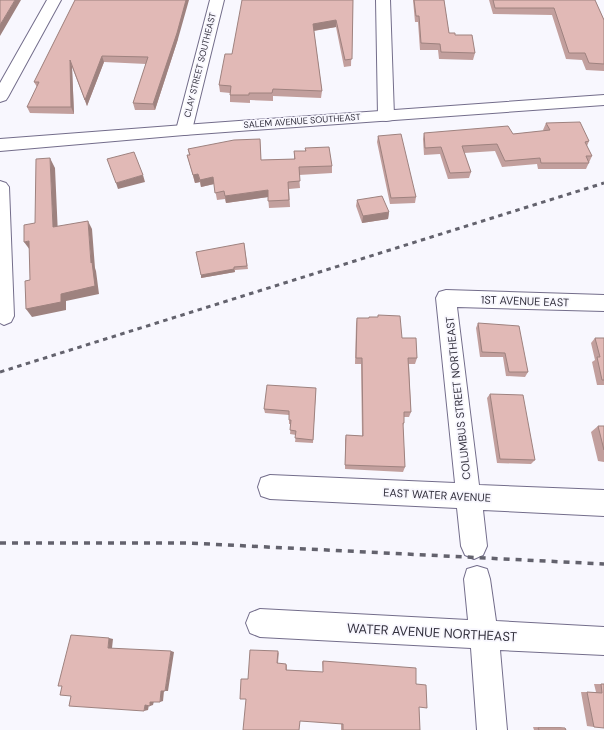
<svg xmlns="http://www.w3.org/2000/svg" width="604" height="730" viewBox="0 0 604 730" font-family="'DM Sans',sans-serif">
	<rect width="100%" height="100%" fill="#f8f7fe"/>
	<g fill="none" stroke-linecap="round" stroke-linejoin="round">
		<g stroke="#736d8b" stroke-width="2">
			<path id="minor" d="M47,0H61L8,97L6,100L0,102V83Z
				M210,0H224L192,130L190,134L184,135L178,134L176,130Z
				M376,0H390L394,116L392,120L386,121L380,120L378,116Z
				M0,181L6,183L9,187L14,316L11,322L4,325L0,323Z
				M446,290L604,295V311L457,307L479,485L604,490V516L483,510L487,546L483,555L474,559L465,555L461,546L457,508L270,499L261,496L258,487L261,478L270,475L455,483L436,298L439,292Z
				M477,566L487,569L490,579L496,621L604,627V655L500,650L507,730H477L471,648L260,637L250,633L246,623L250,613L260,609L468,620L464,579L467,569Z"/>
		</g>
		<g stroke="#736d8b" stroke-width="2">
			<path id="major" d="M604,95V105L184,135L0,151V139L184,125Z"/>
		</g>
		<use href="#minor" fill="#fff" fill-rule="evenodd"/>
		<use href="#major" fill="#fff" fill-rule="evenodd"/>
		<path stroke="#63626d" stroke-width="3" stroke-dasharray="4.5 4.5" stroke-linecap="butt" d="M0,372L604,183"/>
		<path stroke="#63626d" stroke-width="3.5" stroke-dasharray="6 6" stroke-linecap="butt" d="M0,543H188L604,564"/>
	</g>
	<path fill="#c29f9d" d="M75,0L178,39L155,110H135L133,103L146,64L104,62L87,106L72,67L74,114L30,113L27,107L37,87L34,82Z
		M353,0L351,66L344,67L336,27L314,31L322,91L321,98L273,96V101L250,100V103L230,102V93L220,92L219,85L232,54Z
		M413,0H444L449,33L455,35L475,53L473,60L439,59L438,50H420L418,22H415Z
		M489,0H595L604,20V71L586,70L582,60L566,59L552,15L493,14Z
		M546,123L589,141L587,146L592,156L586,169H538L537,164L502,167L495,151L464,153L471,172L469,178L448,179L440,154L424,155L423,139L424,133L513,134L544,131L543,130Z
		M378,136L416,197L415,203L390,204L377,142Z
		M260,139L261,160L294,159V151H305V148L332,166V173L299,175L300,188L289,189L290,207L269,208L268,197L226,203L225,199L217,200L214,184L201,187L200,182L195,183L187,155H189L188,149Z
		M357,200L389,212L388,219L362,223L356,206Z
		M244,243L248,269L235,270V272L201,278Z
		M378,315L402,338L417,358L415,364H409L411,412L409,417H404V423L403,426L405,467L403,472L345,469V440L346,435L362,436L361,364H355L356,324L357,318H369L378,317Z
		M478,323L528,372L525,377L506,376L503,357H480L476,328Z
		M595,338H604V385H597L592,362L595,360L591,343Z
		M316,388L313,443L295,442L296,435L290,434L291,424H289V415L265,413L264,409Z
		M490,394L535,460L531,464L497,463L487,398Z
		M598,426H604V462L598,461L591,432Z
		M279,652L278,663L287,665V670L323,672L322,662L323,661L416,684L419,707L420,730H341V724L248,679Z
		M594,684H604L594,727L587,726L581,692H596Z
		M533,727H560L565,728L566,730H534Z"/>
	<path fill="#9e827f" d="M15,0H21L0,36V25Z
		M186,0H189L178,39L155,110L153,104Z
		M336,20V27L312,31L313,24Z
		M102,56L104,62L87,106L85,100Z
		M70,60L72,67L74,114L71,107Z
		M50,158L55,168L58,235L53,227Z
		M198,174L200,182L195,183L193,175Z
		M143,175L145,182L118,189L116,183Z
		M213,177L214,184L201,187L200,180Z
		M268,190V197L226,203L225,196Z
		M389,212L388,219L362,223L363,216Z
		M88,221L92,229L95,268L96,271L99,294L66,301V310L32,317L26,309L61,294L91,263Z
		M29,241L30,250L24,242Z
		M234,269L235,272L201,278V275Z
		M109,638L113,639L112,648H108Z
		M171,651L174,652L168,691H165Z
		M161,691H164L163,701L160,702Z
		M154,701L153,705L150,706V702Z
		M145,705H149L148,710L144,711Z"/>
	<path fill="#e1b9b6" stroke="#9e827f" d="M0,0H15L0,25Z
		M75,0H186L177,33L153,104L133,103L148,57L102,56L85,100L70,60L71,107H27L39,82H34Z
		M242,0H353L352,59L345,60L336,20L313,24L322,91L273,89L272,93H249V95H230L231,86L219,85L225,54H232Z
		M414,0H444L449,33H455V35H472L475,53L441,52L440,44L421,43L419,16H416Z
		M493,0H595L604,20V64L589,63L585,53H569L554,8H495Z
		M580,122L589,141L585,142L592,156H586L589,163H541L540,158L505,161L497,144L462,146L471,172L450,173L441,147L425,148L424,133L508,126L513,134L550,130L546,123Z
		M401,134L416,197L391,198L378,136Z
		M260,139L261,160L295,159L294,151H306L305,148L329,147L332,166L299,167L300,181L288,182L289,200L268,201V190L225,196L224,191L215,193L213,177L200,180L198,174L193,175L187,155H190L188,149L234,140Z
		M134,152L143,175L116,183L107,159Z
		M50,158L53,227L88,221L91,263L92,262L95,286L61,294V302L26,309L25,281L30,280L29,241L24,242V225L35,223L36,159Z
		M382,196L389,212L363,216L357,200Z
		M244,243L247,266L234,267V269L201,275L196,252Z
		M378,315L400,316L402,338H416L417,358H408L411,412H404V423H403L405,467L345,465L346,435L363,436L362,358H356L357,318H369V317H378Z
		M478,323L519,326L528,372H509L505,353L482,352Z
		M595,338H604V380H602L597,357H600Z
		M267,385L316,388L313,440L295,438L296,431L290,430L291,420H289V411L264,409Z
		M490,394L523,395L535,460L500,459Z
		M598,426H604V450Z
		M71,635L109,638L108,648L171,651L165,691H161L160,702H150V706L145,705L144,711L69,706L71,696L60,695L62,686H58Z
		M250,650L278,651L277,663L286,664V670L323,672V661L416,668V684L426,685L427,708L419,707L420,730H343V724L300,721L299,730H243L246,699H240L241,679H248Z
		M601,684H604V728L594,727L587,692L602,693Z
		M538,728H565L566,730H539Z"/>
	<g text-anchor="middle" stroke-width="3.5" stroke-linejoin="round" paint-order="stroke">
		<g font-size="9" fill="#33313e" stroke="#f8f7fe">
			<text transform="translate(200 65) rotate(-76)" y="3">CLAY STREET SOUTHEAST</text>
			<text transform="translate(302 121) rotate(-4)" y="3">SALEM AVENUE SOUTHEAST</text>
		</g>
		<g font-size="11" fill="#33313e" stroke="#f8f7fe">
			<text transform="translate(525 301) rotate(2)" y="4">1ST AVENUE EAST</text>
			<text transform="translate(458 398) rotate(-96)" y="4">COLUMBUS STREET NORTHEAST</text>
			<text transform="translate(437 495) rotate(3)" y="4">EAST WATER AVENUE</text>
		</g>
		<g font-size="13" fill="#33313e" stroke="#f8f7fe">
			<text transform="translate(432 632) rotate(3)" y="5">WATER AVENUE NORTHEAST</text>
		</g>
	</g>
</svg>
